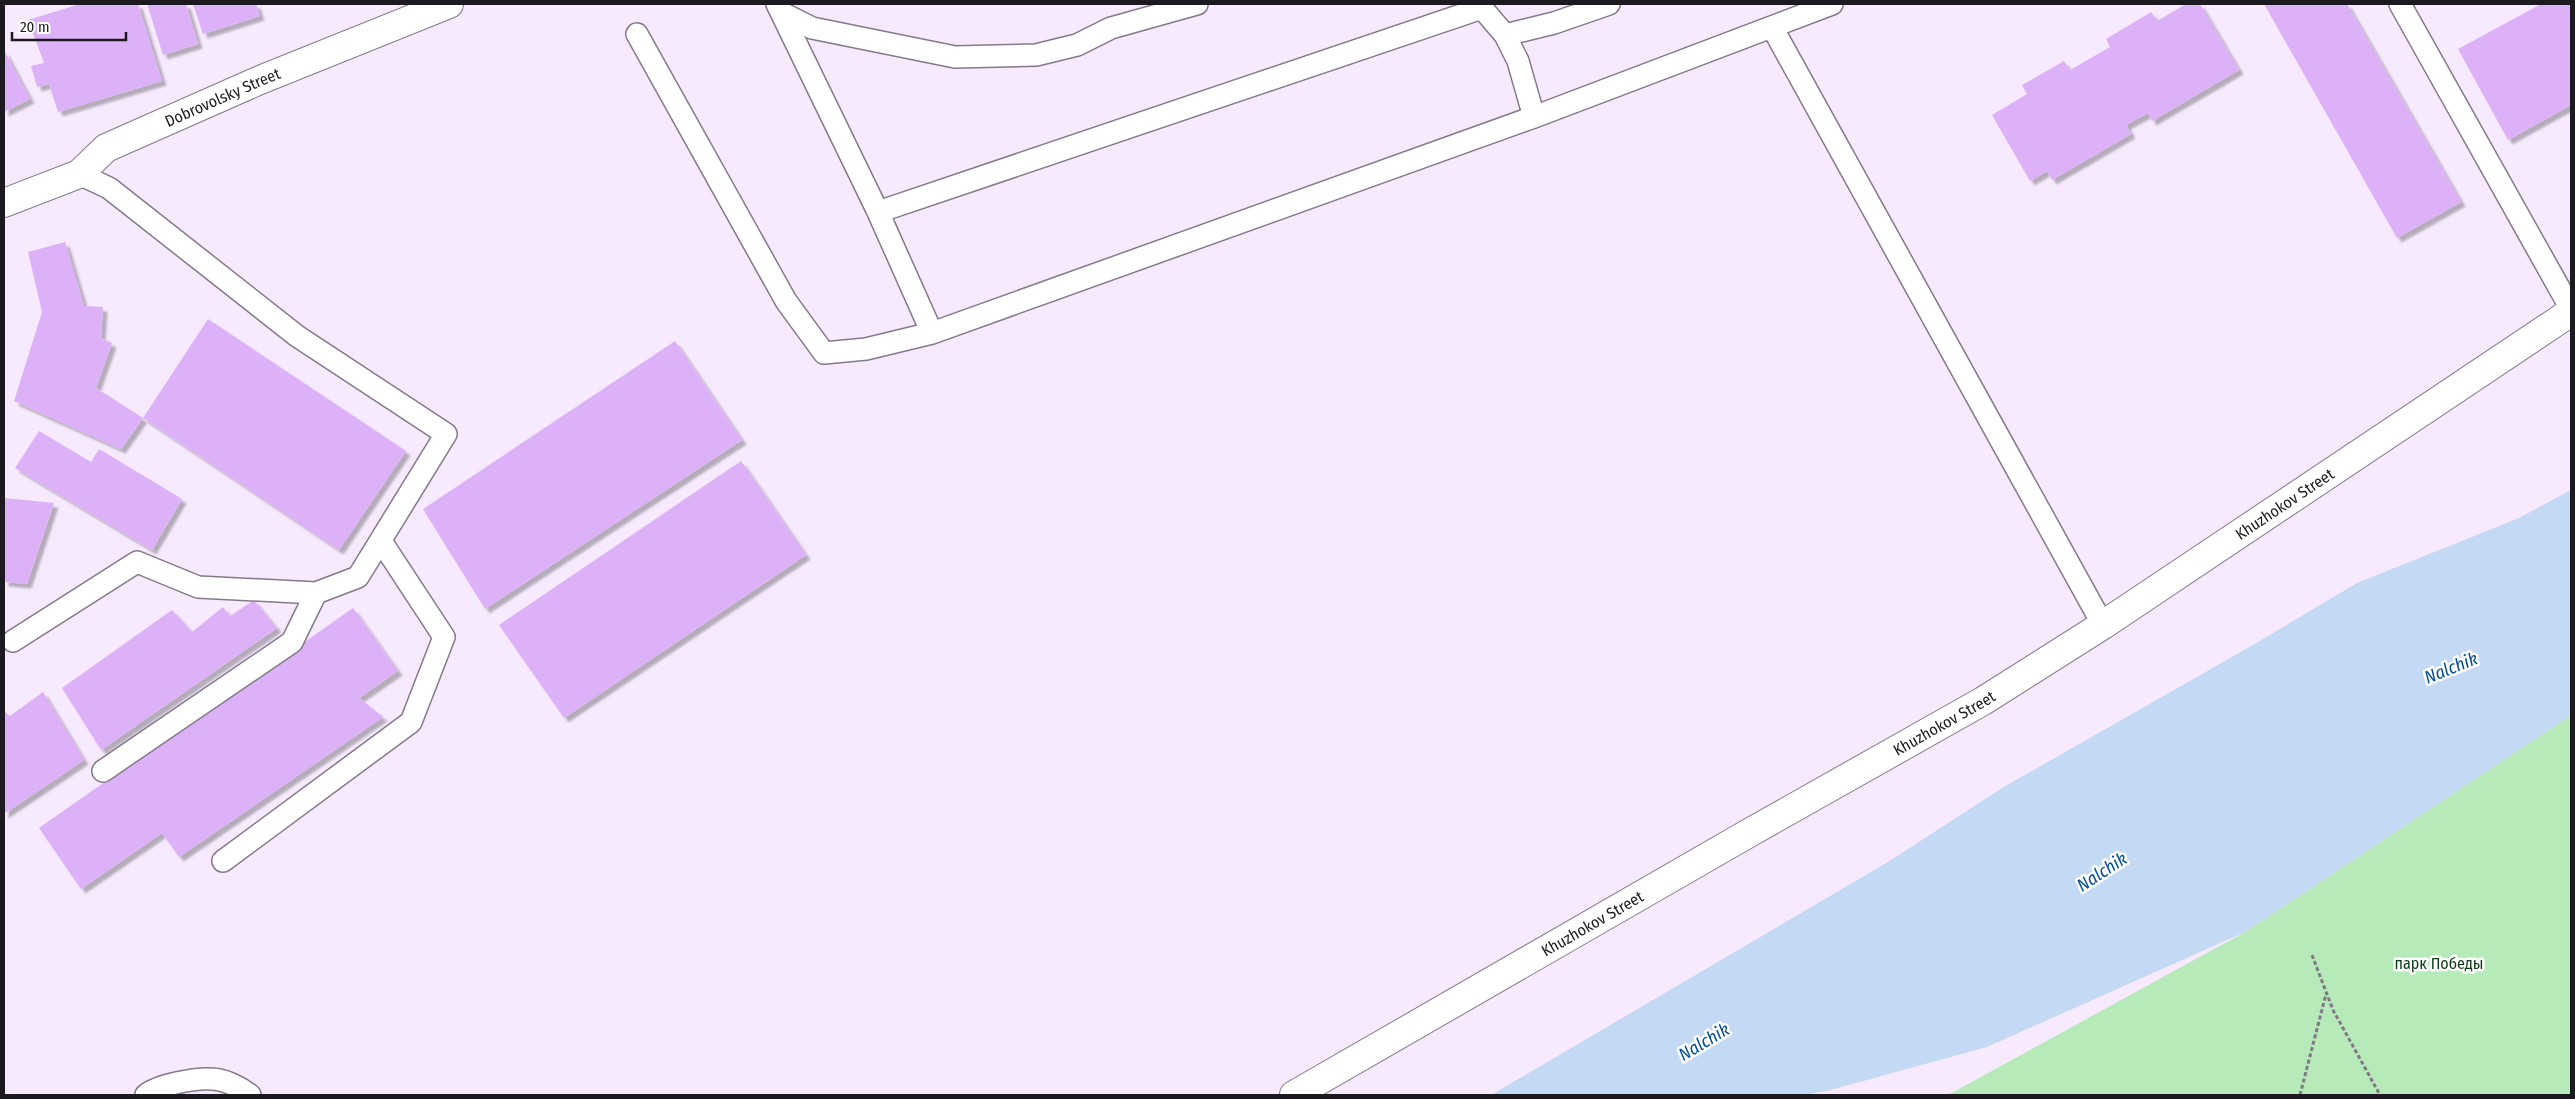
<svg xmlns="http://www.w3.org/2000/svg" width="2575" height="1099" viewBox="0 0 2575 1099" font-family="'Fira Sans Condensed',sans-serif">
	<defs>
		<filter id="shadow"><feDropShadow dx="4.5" dy="4.5" stdDeviation="1" flood-color="#0004"/></filter>
	</defs>
	<rect width="100%" height="100%" fill="#f7eafe"/>
	<path fill="#b6eab8" d="M2571,715V1095H1948L2245,932Z"/>
	<path fill="#c4d9f3" d="M2571,490V715L2245,932L1987,1047L1827,1091L1803,1095H1491L1888,862L2002,788L2253,645L2357,583L2519,518Z"/>
	<path fill="#ddb1f7" filter="url(#shadow)" d="M80,4H138L162,81L58,112L49,84L37,87L31,66L44,63L28,20Z
		M147,4H186L198,44L163,55Z
		M193,4H256L260,16L203,34Z
		M2186,4H2200L2239,70L2152,121L2148,113L2126,125L2131,134L2052,180L2047,171L2030,181L1992,115L2027,94L2022,85L2064,61L2070,70L2110,47L2106,39L2151,12L2157,21Z
		M2264,4H2347L2461,202L2397,238Z
		M2541,4H2571V105L2508,140L2458,49Z
		M4,50L30,99L4,112Z
		M65,242L84,306L103,307L101,338L112,343L96,388L143,418L121,449L14,401L42,312L28,252Z
		M208,319L406,451L339,550L143,418Z
		M675,341L742,440L485,609L423,509Z
		M39,431L91,462L99,449L182,499L152,550L15,468Z
		M741,461L806,555L564,718L499,625Z
		M4,498L54,503L27,584L4,582Z
		M254,600L277,628L101,750L62,688L172,610L192,632L223,607L230,616Z
		M353,608L398,671L359,698L383,717L179,857L162,833L81,889L39,828Z
		M43,692L84,760L4,814V711L10,716Z"/>
	<g fill="none" stroke-linecap="round" stroke-linejoin="round">
		<g stroke="#84798b" stroke-width="24">
			<path id="service" d="M2400,4L2571,309
				M782,13L812,28L955,57L1036,55L1077,45L1111,28L1197,4
				M1772,27L2103,625
				M637,34L786,301L824,353L866,349L932,333L878,212L777,4
				M1505,35L1518,61L1534,117
				M878,212L1482,8L1505,35L1554,23L1609,4
				M932,333L1534,117L1832,4
				M13,641L137,562L198,587L316,593L358,577L446,434L297,336L109,188L79,174
				M103,771L292,642L316,593
				M223,861L411,722L444,637L381,541
				M146,1095C157,1085 195,1078 211,1079C224,1079 240,1087 250,1095"/>
		</g>
		<g stroke="#84798b" stroke-width="30">
			<g id="minor">
				<path id="s1" d="M4,203L79,174L106,148L260,80L449,4"/>
				<path id="s2" d="M1294,1095L1749,833L1983,701L2103,625L2571,312"/>
			</g>
		</g>
		<path stroke="#807885" stroke-width="3" stroke-dasharray="4 2.5" stroke-linecap="butt" d="M2312,955L2333,1010L2380,1095
			M2300,1095L2326,994"/>
		<use href="#service" stroke="#fff" stroke-width="21"/>
		<use href="#minor" stroke="#fff" stroke-width="28"/>
	</g>
	<g text-anchor="middle" stroke-width="5" stroke-linejoin="round" paint-order="stroke">
		<g font-size="16" fill="#1d1920" stroke="#fdfdfd">
			<text dy="6" stroke="none"><textPath href="#s1" startOffset="245">Dobrovolsky Street</textPath></text>
			<text dy="6" stroke="none"><textPath href="#s2" startOffset="1154">Khuzhokov Street</textPath></text>
			<text dy="6" stroke="none"><textPath href="#s2" startOffset="749">Khuzhokov Street</textPath></text>
			<text dy="6" stroke="none"><textPath href="#s2" startOffset="344">Khuzhokov Street</textPath></text>
		</g>
		<g font-size="16" fill="#0e3c16" stroke="#fdfdfd">
			<text x="2439" y="969">парк Победы</text>
		</g>
		<g font-size="18" font-style="italic" fill="#024e97" stroke="#fdfdfd">
			<text transform="translate(2451 668) rotate(-22)" y="6">Nalchik</text>
			<text transform="translate(2102 872) rotate(-33)" y="6">Nalchik</text>
			<text transform="translate(1704 1042) rotate(-31)" y="6">Nalchik</text>
		</g>
	</g>
	<rect width="2575" height="1099" fill="none" stroke="#1d1920" stroke-width="10"/>
	<path d="M12 32v8h114v-8" fill="none" stroke="#1d1920" stroke-width="2.5"/>
	<text x="20" y="32" font-size="15" fill="#1d1920" stroke="#fdfdfd" stroke-width="4" paint-order="stroke">20 m</text>
</svg>
